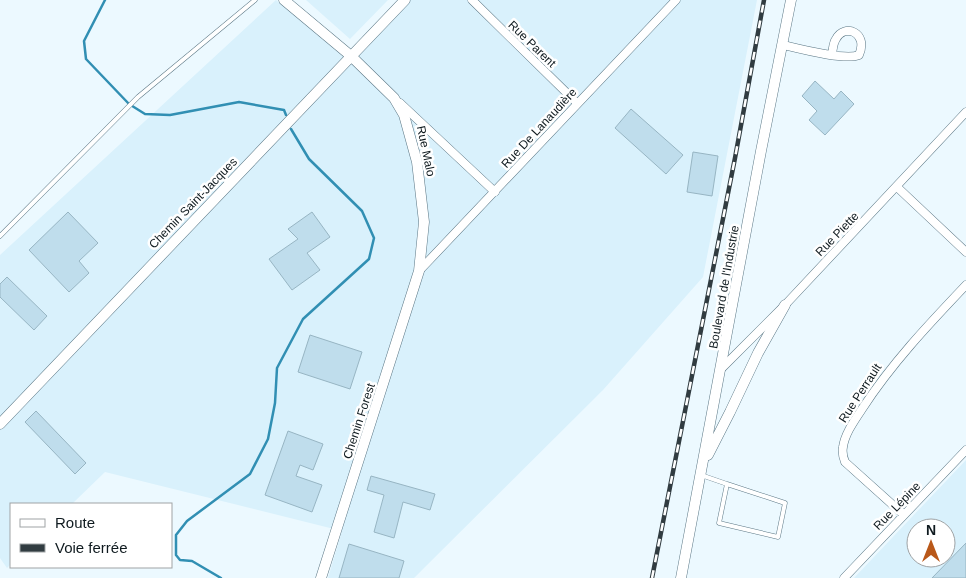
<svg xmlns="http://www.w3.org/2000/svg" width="966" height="578" viewBox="0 0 966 578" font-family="Arial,sans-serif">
	<rect width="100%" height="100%" fill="#ecf9ff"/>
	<path fill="#d9f1fc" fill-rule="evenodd" d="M276,0L351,63L405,0H757L703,277L603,390L414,578H328L342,531L105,472L72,504H11V564L7,568L0,558V255Z
		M306,0H388L350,39Z
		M966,460V578H854ZM916,528H946V558H916Z"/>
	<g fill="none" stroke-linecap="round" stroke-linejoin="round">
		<path stroke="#318fb3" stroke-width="2.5" d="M105,0L84,41L86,59L129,104L145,114L170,115L239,102L284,110L286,115
			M221,578L192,561L180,560L176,555V535L187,521L250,474L268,439L275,403L277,368L303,319L369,259L374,238L362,211L309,159L291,129"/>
	</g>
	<path fill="#bfddec" stroke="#97b5c3" d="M815,81L834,99L841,91L854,104L825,135L809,120L817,111L802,96Z
		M631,109L683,155L666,174L615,128Z
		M693,152L718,156L712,196L687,192Z
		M68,212L98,243L79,261L89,273L69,292L29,250Z
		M312,212L330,237L307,253L320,270L292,290L269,259L298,239L288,229Z
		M7,277L47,316L34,330L0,297V284Z
		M310,335L362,352L350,389L298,372Z
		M36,411L86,463L75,474L25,422Z
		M288,431L323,444L313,470L300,465L296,476L322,485L312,512L265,495Z
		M371,476L435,494L430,510L403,502L394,538L374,532L384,495L367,490Z
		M966,543V578H932Z
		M349,544L404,561L399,578H339Z"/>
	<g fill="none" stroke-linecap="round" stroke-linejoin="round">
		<g stroke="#5b7785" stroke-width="5">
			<path id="lane" d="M0,236L138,97L255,0
				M701,475L727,484L719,523L778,537L785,503L727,484"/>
		</g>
		<g stroke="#5b7785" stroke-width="9">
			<path id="street" d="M472,0L577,103
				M783,45C800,49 845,61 859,55C869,32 844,23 836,39C833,43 833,49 832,54
				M400,103L495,192
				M897,187L966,252
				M419,271L676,0
				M721,369L785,305L966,112
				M904,515L845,462C843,457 842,452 843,447C845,433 855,420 862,409C892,363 928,325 966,285
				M844,578L966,450"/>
		</g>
		<g stroke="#5b7785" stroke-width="11">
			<path id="secondary" d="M284,0L351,56L394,98L404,115L417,162L424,222L419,271L321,578
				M0,424L405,0
				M708,455L730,412L758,353L785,305
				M681,578L761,151L791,0"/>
		</g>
		<use href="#lane" stroke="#fff" stroke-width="4"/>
		<use href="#street" stroke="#fff" stroke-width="8"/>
		<use href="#secondary" stroke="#fff" stroke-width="10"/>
		<g stroke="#313c41" stroke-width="4.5">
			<path id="rail" d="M652,578L735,158L764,0"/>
		</g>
		<use href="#rail" stroke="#fff" stroke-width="2.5" stroke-dasharray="8" stroke-linecap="butt"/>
	</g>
	<g text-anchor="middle" stroke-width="5" stroke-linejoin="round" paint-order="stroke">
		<g font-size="12" fill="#0f1a1f" stroke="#fff">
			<text transform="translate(532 44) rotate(44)" y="4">Rue Parent</text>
			<text transform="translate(539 128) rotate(-47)" y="4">Rue De Lanaudière</text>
			<text transform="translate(426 151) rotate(78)" y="4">Rue Malo</text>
			<text transform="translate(193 203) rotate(-46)" y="4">Chemin Saint-Jacques</text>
			<text transform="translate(837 234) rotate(-46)" y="4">Rue Piette</text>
			<text transform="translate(724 287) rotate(-80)" y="4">Boulevard de l'Industrie</text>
			<text transform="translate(860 393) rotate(-57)" y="4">Rue Perrault</text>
			<text transform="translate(359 421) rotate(-72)" y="4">Chemin Forest</text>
			<text transform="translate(897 506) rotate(-46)" y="4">Rue Lépine</text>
		</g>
	</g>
	<rect x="10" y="503" width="162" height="65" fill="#ffffff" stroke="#9fa3a5"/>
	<rect x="20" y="519" width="25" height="8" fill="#ffffff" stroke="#9fa3a5"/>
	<text x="55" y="528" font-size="15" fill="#0f1a1f">Route</text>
	<rect x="20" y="544" width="25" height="8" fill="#313c41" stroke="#9fa3a5"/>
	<text x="55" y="553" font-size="15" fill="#0f1a1f">Voie ferrée</text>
	<g transform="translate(931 543)"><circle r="24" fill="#ffffff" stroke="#9fa3a5"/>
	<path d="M0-4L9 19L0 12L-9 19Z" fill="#b95819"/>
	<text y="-8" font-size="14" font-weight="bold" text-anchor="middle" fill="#0f1a1f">N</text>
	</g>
</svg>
